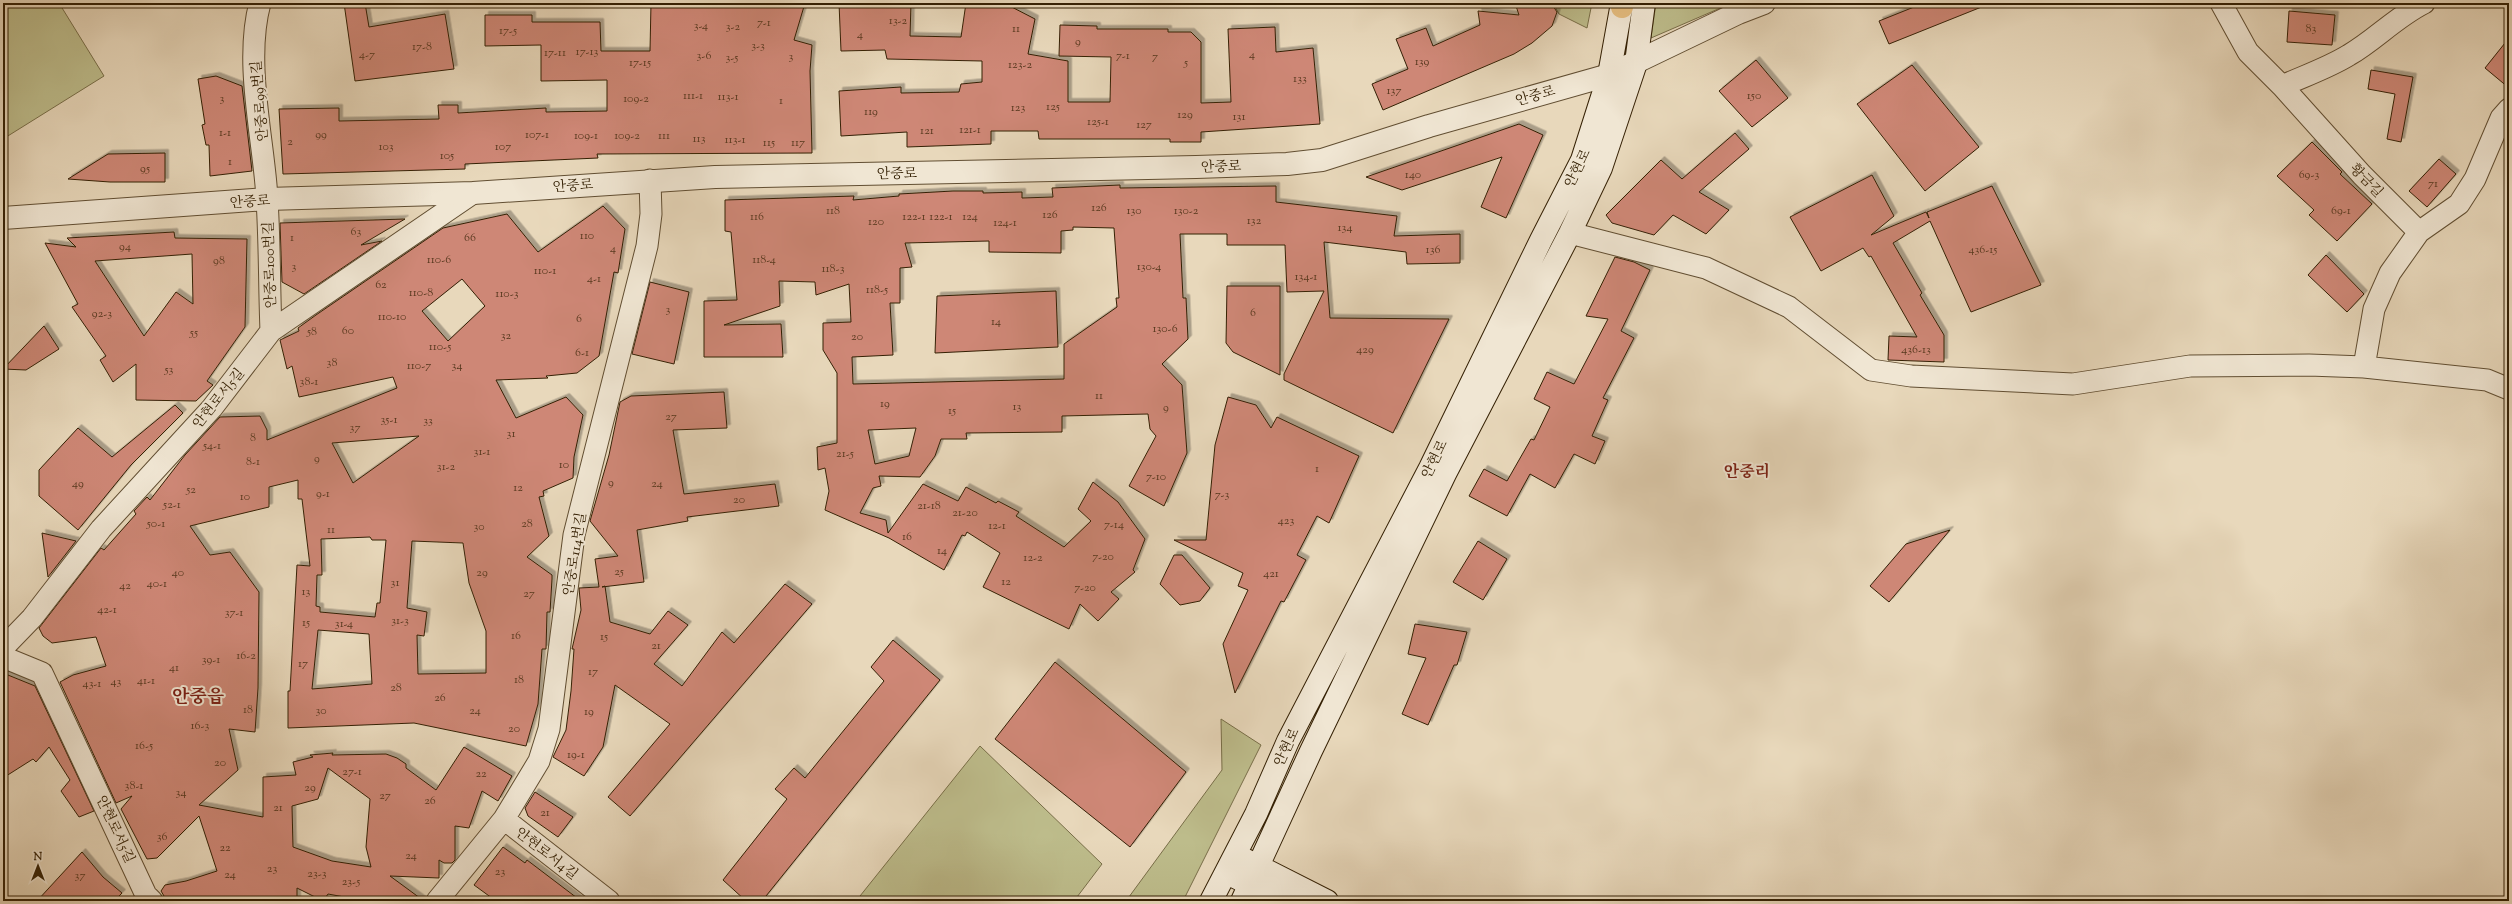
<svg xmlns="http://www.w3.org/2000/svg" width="2512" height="904" viewBox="0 0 2512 904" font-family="'Sorts Mill Goudy','Noto Serif KR',serif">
	<defs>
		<filter id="shadow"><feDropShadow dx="3.5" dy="-3.5" stdDeviation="0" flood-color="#0004"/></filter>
	</defs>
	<rect width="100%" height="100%" fill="#e8d8bb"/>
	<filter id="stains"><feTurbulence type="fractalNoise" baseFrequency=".005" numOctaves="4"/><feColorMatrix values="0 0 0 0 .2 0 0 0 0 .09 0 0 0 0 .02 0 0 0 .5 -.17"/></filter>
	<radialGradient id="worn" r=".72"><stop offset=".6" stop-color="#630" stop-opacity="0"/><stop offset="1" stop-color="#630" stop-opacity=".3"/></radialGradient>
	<path fill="#bdbc8b" stroke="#786e48" d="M3,3H59L104,76L3,139Z
		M1553,3H1592L1587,28L1559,14Z
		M1656,3H1732L1651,38Z
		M1221,719L1261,745L1183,901H1126L1222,770Z
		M980,746L1102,864L1074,901H856Z"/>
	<path fill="#ce8776" stroke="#342004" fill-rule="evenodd" filter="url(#shadow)" d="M344,3H365L369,27L445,14L454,69L355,81Z
		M651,3H805L794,40L812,45L810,71L812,153L597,154L598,158L465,164V169L283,174L279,109L339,108V121L439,119L438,105H458V113L546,108V112L607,111V80L541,81V45L485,46V15H532V22H600L601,51H650Z
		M839,3H911L910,36L961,37L966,3H1004L1035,19L1028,54L1068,61V102H1110L1111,57L1059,56L1060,25L1097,26V29H1168V32H1191L1201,42V103L1231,102L1228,29L1275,27L1276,52L1313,48L1320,124L1201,132V142H1170V139H1039L1038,131H991V144L907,147V132L841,136L839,91L901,87V93L959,92L961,84L982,82V61L887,59L885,50L841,51Z
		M1515,3H1551L1557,12L1552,26L1532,43L1514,54L1383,110L1372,84L1408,69L1396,39L1426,28L1433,46L1480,25L1478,11L1519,15Z
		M1924,3H1988L1989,4L1889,44L1879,21Z
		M2289,11L2335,15L2332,45L2287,42Z
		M2509,38V88L2485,68Z
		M1756,60L1788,98L1752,127L1719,91Z
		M1912,65L1979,147L1925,191L1857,104Z
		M2371,70L2413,77L2401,142L2387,139L2395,94L2368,89Z
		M216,76L242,86L252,171L210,176L209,145H206L202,125L205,124L198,79Z
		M1519,124L1543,135L1506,218L1481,207L1502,157L1402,190L1366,177Z
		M1735,133L1749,149L1699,192L1729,210L1706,234L1673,215L1654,235L1612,223L1606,215L1661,160L1682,179Z
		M2312,142L2342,172L2340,174L2372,204L2337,241L2309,215L2314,210L2277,176Z
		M165,153V182H110L68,179L108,154Z
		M2439,159L2456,174L2427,207L2409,191Z
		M1872,175L1894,216L1871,235L1926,212L1929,218L1927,212L1992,186L2041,285L1971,312L1930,221L1893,243L1922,293L1920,295L1944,335V362L1888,360L1889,336L1917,337L1871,256L1869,257L1863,248L1821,271L1790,217Z
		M1120,185V188L1276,186V202L1397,216L1394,236L1460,234V263L1407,264L1406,252L1324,242L1330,318L1449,319L1393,433L1284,380V374L1324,291L1287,292L1285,245H1227V234H1180L1183,298H1186L1188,339L1162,364L1182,385L1187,453L1164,506L1129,486L1156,436L1150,429L1148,414L1062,416V432L966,433L967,439H941L935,456L920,477L879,476L881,486L873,488L860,513L886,520L888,533L923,484L958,501L966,487L996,503L998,501L1019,512L1016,516L1064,547L1091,521L1078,509L1093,482L1118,502L1145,539L1133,570L1135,572L1111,592L1119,599L1098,621L1080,604L1069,629L983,587L1000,553L967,532L965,536L962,535L944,570L889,538L825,510L829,491L825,468L818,470L817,447L837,443V373L823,350V323L851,322L849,284L816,295L815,282L779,281L780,306L724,325L781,324L783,357H704V301L737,300L731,232L725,231V200L854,196L853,200L899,196V194L953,191H983V193L1022,192V198L1053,197L1052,188ZM1073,227L1114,228L1119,298H1116L1117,307L1064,344V379L853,384L852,357L893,355L890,303H900V268L912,267L905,243L989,241V252L1061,253V231L1073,230ZM916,428L909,456L875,464L868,430Z
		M603,206L625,229L618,273L614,272L599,356L577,373L546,376L548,378L496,380L516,418L566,397L583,415L574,457L573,478L543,491L544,496L539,497L549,536L527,557L552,575V579L550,612H547L546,649H542L538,704L526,746L414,723L288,728V691H290L297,565L310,566L302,499H298V480L269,487V507L190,526L210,555L230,552L259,592L258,688L255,732L229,729L238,770L199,805L263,817V777L296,775L293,762L313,757L310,755L333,753L332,755L386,754L397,758L406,764V768L436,790L464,747L512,776L498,801L482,791L469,828L455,826V860L452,863H444L439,860V878L390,876L424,901H366L328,894L323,901L297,888V901H167L161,891L165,885L186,881L217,871L199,816L157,858L147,859L121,809L132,796L116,803L60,682L73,675L106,666L96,637L52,643L43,636L39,628L101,548L104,550L136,514L134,511L147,497L150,500L185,455L220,417L260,416L267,430V440L397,388L393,377L299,397L292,366L287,369L280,340L299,331L298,328L316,315L443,228L507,214L538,252ZM462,279L485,306L448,341L422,311ZM419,436L353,483L332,443ZM370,537L372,540H386L380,603H377L375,617L320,612V607L316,606L317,575H322L321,539ZM412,541L463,543L469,583L486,631V673L418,674L417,635L424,636L427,612L407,608ZM318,630L369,634L372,684L312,689ZM328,768L370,799L366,847L371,867L332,861L293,847L292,806L318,799Z
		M405,219L361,245L382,241L304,294L282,282L280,223Z
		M174,232L175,238L247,239L245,327L207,381L213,385L196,401L136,400V364L113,382L100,360L106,356L72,307L78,304L45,243L76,247L67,238ZM192,254L193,304L176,292L144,336L95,261Z
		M2326,255L2364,294L2347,312L2308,275Z
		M1615,257L1634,262L1650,270L1621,331L1634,338L1603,398L1608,400L1592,436L1605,441L1595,464L1574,454L1555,488L1530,474L1507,516L1469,496L1484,469L1507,481L1531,439L1534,440L1550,407L1534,399L1547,372L1574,384L1608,319L1586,316Z
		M650,282L689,292L674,364L632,354Z
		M1227,286H1280V375L1233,352L1226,343Z
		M1056,291L1058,347L935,353L937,296Z
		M44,326L59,349L26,370L3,369Z
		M724,392L727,428L673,430L684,494L775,484L779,506L687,517L688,521L637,530L644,582L602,587L605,586L610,622L650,634L668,611L688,625L654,664L682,686L722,632L734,643L785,584L812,604L630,816L608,797L670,724L615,685L603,747L584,776L553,757L566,730L571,691L574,649H572L581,610L579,588L599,587L595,559L618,556L590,521L609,455L620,402L631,396Z
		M1228,397L1256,405L1271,428L1277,417L1359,456L1329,523L1317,516L1297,555L1306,560L1284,602L1281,601L1235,693L1223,644L1248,590L1238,586L1243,573L1174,540H1206L1215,445Z
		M175,405L183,413L131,465L78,530L39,496V470L78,428L112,457Z
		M1950,530L1889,602L1870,586L1906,544Z
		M42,533L76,541L48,577Z
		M1478,541L1507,559L1483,600L1453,582Z
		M1174,555H1182L1210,588L1200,601L1180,605L1160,584Z
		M1415,624L1467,632L1457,665H1454L1428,725L1402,714L1426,658L1408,654Z
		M893,640L940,680L762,901H746L723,880L787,799L775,789L794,768L805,778L884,681L871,667Z
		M1055,662L1186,772L1130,847L995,739Z
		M3,673L35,686L94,811L79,817L61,791L70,780L49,747L36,762L33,759L3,778Z
		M535,792L573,817L558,837L528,816L525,808Z
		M503,847L525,863L527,860L581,901H496L474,885Z
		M82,852L103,877L122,893L114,901H37Z"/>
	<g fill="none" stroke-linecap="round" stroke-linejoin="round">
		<g stroke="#614e32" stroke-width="23">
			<path id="minor" d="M260,3C245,58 261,128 266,185C270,233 269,283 271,331
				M2221,3L2248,52L2282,86L2362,175L2419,232
				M2282,86C2304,76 2328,68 2349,55C2375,40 2396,17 2424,3
				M1570,233L1706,268L1789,307L1871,370L1911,376L2073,384L2190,366L2309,365L2364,367L2487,380L2509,389
				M2364,367L2374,309L2390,273L2419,232L2459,204L2475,179L2501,118L2509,109
				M3,648L32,618L101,529L212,408L271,331L473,193
				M3,657L42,673L146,895L152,901
				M504,819L609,901
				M437,901L504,819L539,761L549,729L574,535L647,246L651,214L650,180"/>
		</g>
		<g stroke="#614e32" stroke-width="24">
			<path id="tertiary" d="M3,218L267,199L473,193L715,177L1196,167L1287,164L1322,160L1429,126L1609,75L1738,13L1764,3"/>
		</g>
		<g stroke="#342004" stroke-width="24">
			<path id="secondary" d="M1246,860L1327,901
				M1237,878L1285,901
				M1211,901L1256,814L1288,741L1430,468L1541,240L1582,160L1609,75L1622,3
				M1242,901L1311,751L1445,474L1570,233L1601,168L1636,63L1644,3"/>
		</g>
		<g stroke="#342004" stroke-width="24">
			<path id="primary" d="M1621,3L1622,7"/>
		</g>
		<use href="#minor" stroke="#f0e6d3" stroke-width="21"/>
		<use href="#tertiary" stroke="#f0e6d3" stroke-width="22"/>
		<use href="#secondary" stroke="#f0e6d3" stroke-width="22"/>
		<use href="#primary" stroke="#e4bc7e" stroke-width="22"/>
	</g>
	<g text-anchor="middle" stroke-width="4" stroke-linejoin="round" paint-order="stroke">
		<g font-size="12" fill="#5a3a20">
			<text x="898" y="24">13-2</text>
			<text x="764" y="26">7-1</text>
			<text x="701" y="29">3-4</text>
			<text x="733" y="30">3-2</text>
			<text x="1016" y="32">11</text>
			<text x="2311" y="32">83</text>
			<text x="508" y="34">17-5</text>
			<text x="860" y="38">4</text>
			<text x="1078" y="45">9</text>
			<text x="758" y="49">3-3</text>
			<text x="422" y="50">17-8</text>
			<text x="587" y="55">17-13</text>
			<text x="555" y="56">17-11</text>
			<text x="367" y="58">4-7</text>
			<text x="1252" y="58">4</text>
			<text x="704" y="59">3-6</text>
			<text x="1123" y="59">7-1</text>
			<text x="791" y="60">3</text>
			<text x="1155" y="60">7</text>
			<text x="732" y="61">3-5</text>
			<text x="1422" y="65">139</text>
			<text x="640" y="66">17-15</text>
			<text x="1186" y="66">5</text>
			<text x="1020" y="68">123-2</text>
			<text x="1300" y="82">133</text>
			<text x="1394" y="94">137</text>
			<text x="693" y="99">111-1</text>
			<text x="1754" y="99">150</text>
			<text x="728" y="100">113-1</text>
			<text x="222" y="102">3</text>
			<text x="636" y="102">109-2</text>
			<text x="781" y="104">1</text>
			<text x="1053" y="110">125</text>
			<text x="1018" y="111">123</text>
			<text x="871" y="115">119</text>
			<text x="1185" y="118">129</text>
			<text x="1239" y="120">131</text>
			<text x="1098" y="125">125-1</text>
			<text x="1144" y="128">127</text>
			<text x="970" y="133">121-1</text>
			<text x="927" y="134">121</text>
			<text x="225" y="136">1-1</text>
			<text x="321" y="138">99</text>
			<text x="537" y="138">107-1</text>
			<text x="586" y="139">109-1</text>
			<text x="627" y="139">109-2</text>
			<text x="664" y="139">111</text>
			<text x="699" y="142">113</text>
			<text x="735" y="143">113-1</text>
			<text x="290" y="145">2</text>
			<text x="769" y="146">115</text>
			<text x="798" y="146">117</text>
			<text x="386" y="150">103</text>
			<text x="503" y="150">107</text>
			<text x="447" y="159">105</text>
			<text x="230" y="165">1</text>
			<text x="145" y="172">95</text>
			<text x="1413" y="178">140</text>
			<text x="2309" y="178">69-3</text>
			<text x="2433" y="187">71</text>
			<text x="1099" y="211">126</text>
			<text x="833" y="214">118</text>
			<text x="1134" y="214">130</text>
			<text x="1186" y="214">130-2</text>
			<text x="2341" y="214">69-1</text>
			<text x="1050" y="218">126</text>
			<text x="757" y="220">116</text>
			<text x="914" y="220">122-1</text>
			<text x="941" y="220">122-1</text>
			<text x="970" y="220">124</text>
			<text x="1254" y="224">132</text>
			<text x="876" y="225">120</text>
			<text x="1005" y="226">124-1</text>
			<text x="1345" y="231">134</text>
			<text x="356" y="235">63</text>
			<text x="587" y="239">110</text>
			<text x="292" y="241">1</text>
			<text x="470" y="241">66</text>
			<text x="125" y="250">94</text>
			<text x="613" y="252">4</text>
			<text x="1433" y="253">136</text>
			<text x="1983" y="253">436-15</text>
			<text x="439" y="263">110-6</text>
			<text x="764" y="263">118-4</text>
			<text x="219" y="264">98</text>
			<text x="294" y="270">3</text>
			<text x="1149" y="270">130-4</text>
			<text x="833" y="272">118-3</text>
			<text x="545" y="274">110-1</text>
			<text x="1306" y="280">134-1</text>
			<text x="594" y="282">4-1</text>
			<text x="381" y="288">62</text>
			<text x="877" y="293">118-5</text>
			<text x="421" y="296">110-8</text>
			<text x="507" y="297">110-3</text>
			<text x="668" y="313">3</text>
			<text x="1253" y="316">6</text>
			<text x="102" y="317">92-3</text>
			<text x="392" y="320">110-10</text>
			<text x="579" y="322">6</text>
			<text x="996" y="325">14</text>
			<text x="1165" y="332">130-6</text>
			<text x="348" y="334">60</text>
			<text x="312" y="335">58</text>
			<text x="194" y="336">55</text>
			<text x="506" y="339">32</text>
			<text x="857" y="340">20</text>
			<text x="440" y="350">110-5</text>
			<text x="1365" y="353">429</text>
			<text x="1916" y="353">436-13</text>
			<text x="582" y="356">6-1</text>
			<text x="332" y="366">38</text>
			<text x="419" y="369">110-7</text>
			<text x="457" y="369">34</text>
			<text x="169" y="373">53</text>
			<text x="309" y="385">38-1</text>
			<text x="1099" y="399">11</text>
			<text x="885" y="407">19</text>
			<text x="1017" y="410">13</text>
			<text x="1166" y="411">9</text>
			<text x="952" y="414">15</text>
			<text x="671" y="420">27</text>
			<text x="389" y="423">35-1</text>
			<text x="428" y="424">33</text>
			<text x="355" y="431">37</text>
			<text x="511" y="437">31</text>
			<text x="253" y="441">8</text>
			<text x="212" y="449">54-1</text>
			<text x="482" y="455">31-1</text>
			<text x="845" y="457">21-5</text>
			<text x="317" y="462">9</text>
			<text x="253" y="465">8-1</text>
			<text x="564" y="468">10</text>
			<text x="446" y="470">31-2</text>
			<text x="1317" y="472">1</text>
			<text x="1156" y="480">7-10</text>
			<text x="611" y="486">9</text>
			<text x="78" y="487">49</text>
			<text x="657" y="487">24</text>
			<text x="518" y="491">12</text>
			<text x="191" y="493">52</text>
			<text x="323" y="497">9-1</text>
			<text x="1222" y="498">7-3</text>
			<text x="245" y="500">10</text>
			<text x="739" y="503">20</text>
			<text x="172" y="508">52-1</text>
			<text x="929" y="509">21-18</text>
			<text x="965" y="516">21-20</text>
			<text x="1286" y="524">423</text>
			<text x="156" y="527">50-1</text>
			<text x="527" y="527">28</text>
			<text x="1114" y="528">7-14</text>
			<text x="997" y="529">12-1</text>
			<text x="479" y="530">30</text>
			<text x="331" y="533">11</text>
			<text x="907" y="540">16</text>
			<text x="942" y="554">14</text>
			<text x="1103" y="560">7-20</text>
			<text x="1033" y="561">12-2</text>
			<text x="619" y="575">25</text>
			<text x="178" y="576">40</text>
			<text x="482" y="576">29</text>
			<text x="1271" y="577">421</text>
			<text x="1006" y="585">12</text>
			<text x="395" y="586">31</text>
			<text x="157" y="587">40-1</text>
			<text x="125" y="589">42</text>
			<text x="1085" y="591">7-20</text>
			<text x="306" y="595">13</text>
			<text x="529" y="597">27</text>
			<text x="107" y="613">42-1</text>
			<text x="234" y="616">37-1</text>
			<text x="400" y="624">31-3</text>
			<text x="306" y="626">15</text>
			<text x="344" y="627">31-4</text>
			<text x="516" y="639">16</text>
			<text x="604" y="640">15</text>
			<text x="656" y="649">21</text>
			<text x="246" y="659">16-2</text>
			<text x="211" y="663">39-1</text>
			<text x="303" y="667">17</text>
			<text x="174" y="671">41</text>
			<text x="593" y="675">17</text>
			<text x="519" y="683">18</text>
			<text x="146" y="684">41-1</text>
			<text x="116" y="685">43</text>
			<text x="92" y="687">43-1</text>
			<text x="396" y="691">28</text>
			<text x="440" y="701">26</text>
			<text x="248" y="713">18</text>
			<text x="321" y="714">30</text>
			<text x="475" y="714">24</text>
			<text x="589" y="715">19</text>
			<text x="200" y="729">16-3</text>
			<text x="514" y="732">20</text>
			<text x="144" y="749">16-5</text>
			<text x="576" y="758">19-1</text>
			<text x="220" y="766">20</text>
			<text x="352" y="775">27-1</text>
			<text x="481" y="777">22</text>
			<text x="134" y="789">38-1</text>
			<text x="310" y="791">29</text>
			<text x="181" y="796">34</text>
			<text x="385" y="799">27</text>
			<text x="430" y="804">26</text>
			<text x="278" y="811">21</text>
			<text x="545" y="816">21</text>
			<text x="162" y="840">36</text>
			<text x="225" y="851">22</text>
			<text x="411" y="859">24</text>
			<text x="272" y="872">23</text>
			<text x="500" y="875">23</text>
			<text x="317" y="877">23-3</text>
			<text x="230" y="878">24</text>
			<text x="80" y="879">37</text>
			<text x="351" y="885">23-5</text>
		</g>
		<g font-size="14" fill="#342004" stroke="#f0e6d3">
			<text transform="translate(1535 95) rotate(-16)" y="5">안중로</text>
			<text transform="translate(259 101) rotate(-95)" y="5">안중로99번길</text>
			<text transform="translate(1221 166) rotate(-2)" y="5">안중로</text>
			<text transform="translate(1577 168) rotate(-64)" y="5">안현로</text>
			<text transform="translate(897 173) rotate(-1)" y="5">안중로</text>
			<text transform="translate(2367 180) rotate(46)" y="5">황금길</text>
			<text transform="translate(573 185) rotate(-4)" y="5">안중로</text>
			<text transform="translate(250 201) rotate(-4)" y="5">안중로</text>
			<text transform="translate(269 265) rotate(-92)" y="5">안중로100번길</text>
			<text transform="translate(218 398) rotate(-51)" y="5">안현로서5길</text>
			<text transform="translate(1434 459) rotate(-64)" y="5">안현로</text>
			<text transform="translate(574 554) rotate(-81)" y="5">안중로114번길</text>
			<text transform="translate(1286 747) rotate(-65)" y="5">안현로</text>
			<text transform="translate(116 829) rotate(65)" y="5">안현로서5길</text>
			<text transform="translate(547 853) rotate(38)" y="5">안현로서4길</text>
		</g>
		<g font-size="16" font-weight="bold" fill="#7a1f14" stroke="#f0e6d3">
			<text x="1747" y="477">안중리</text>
		</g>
		<g font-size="18" font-weight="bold" fill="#7a1f14" stroke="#f0e6d3">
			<text x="198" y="702">안중읍</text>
		</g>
	</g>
	<rect width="2512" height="904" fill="none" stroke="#e8d8bb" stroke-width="16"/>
	<rect x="4" y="4" width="2504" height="896" fill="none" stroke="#342004" stroke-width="2"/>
	<rect x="8" y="8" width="2496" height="888" fill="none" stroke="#342004"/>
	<g transform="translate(38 866)" stroke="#f0e6d3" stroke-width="3" paint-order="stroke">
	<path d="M0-3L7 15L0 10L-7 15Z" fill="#342004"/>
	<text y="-6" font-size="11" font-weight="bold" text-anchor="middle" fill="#342004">N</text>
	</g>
	<rect width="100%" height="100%" filter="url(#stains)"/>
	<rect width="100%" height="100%" fill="url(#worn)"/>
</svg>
